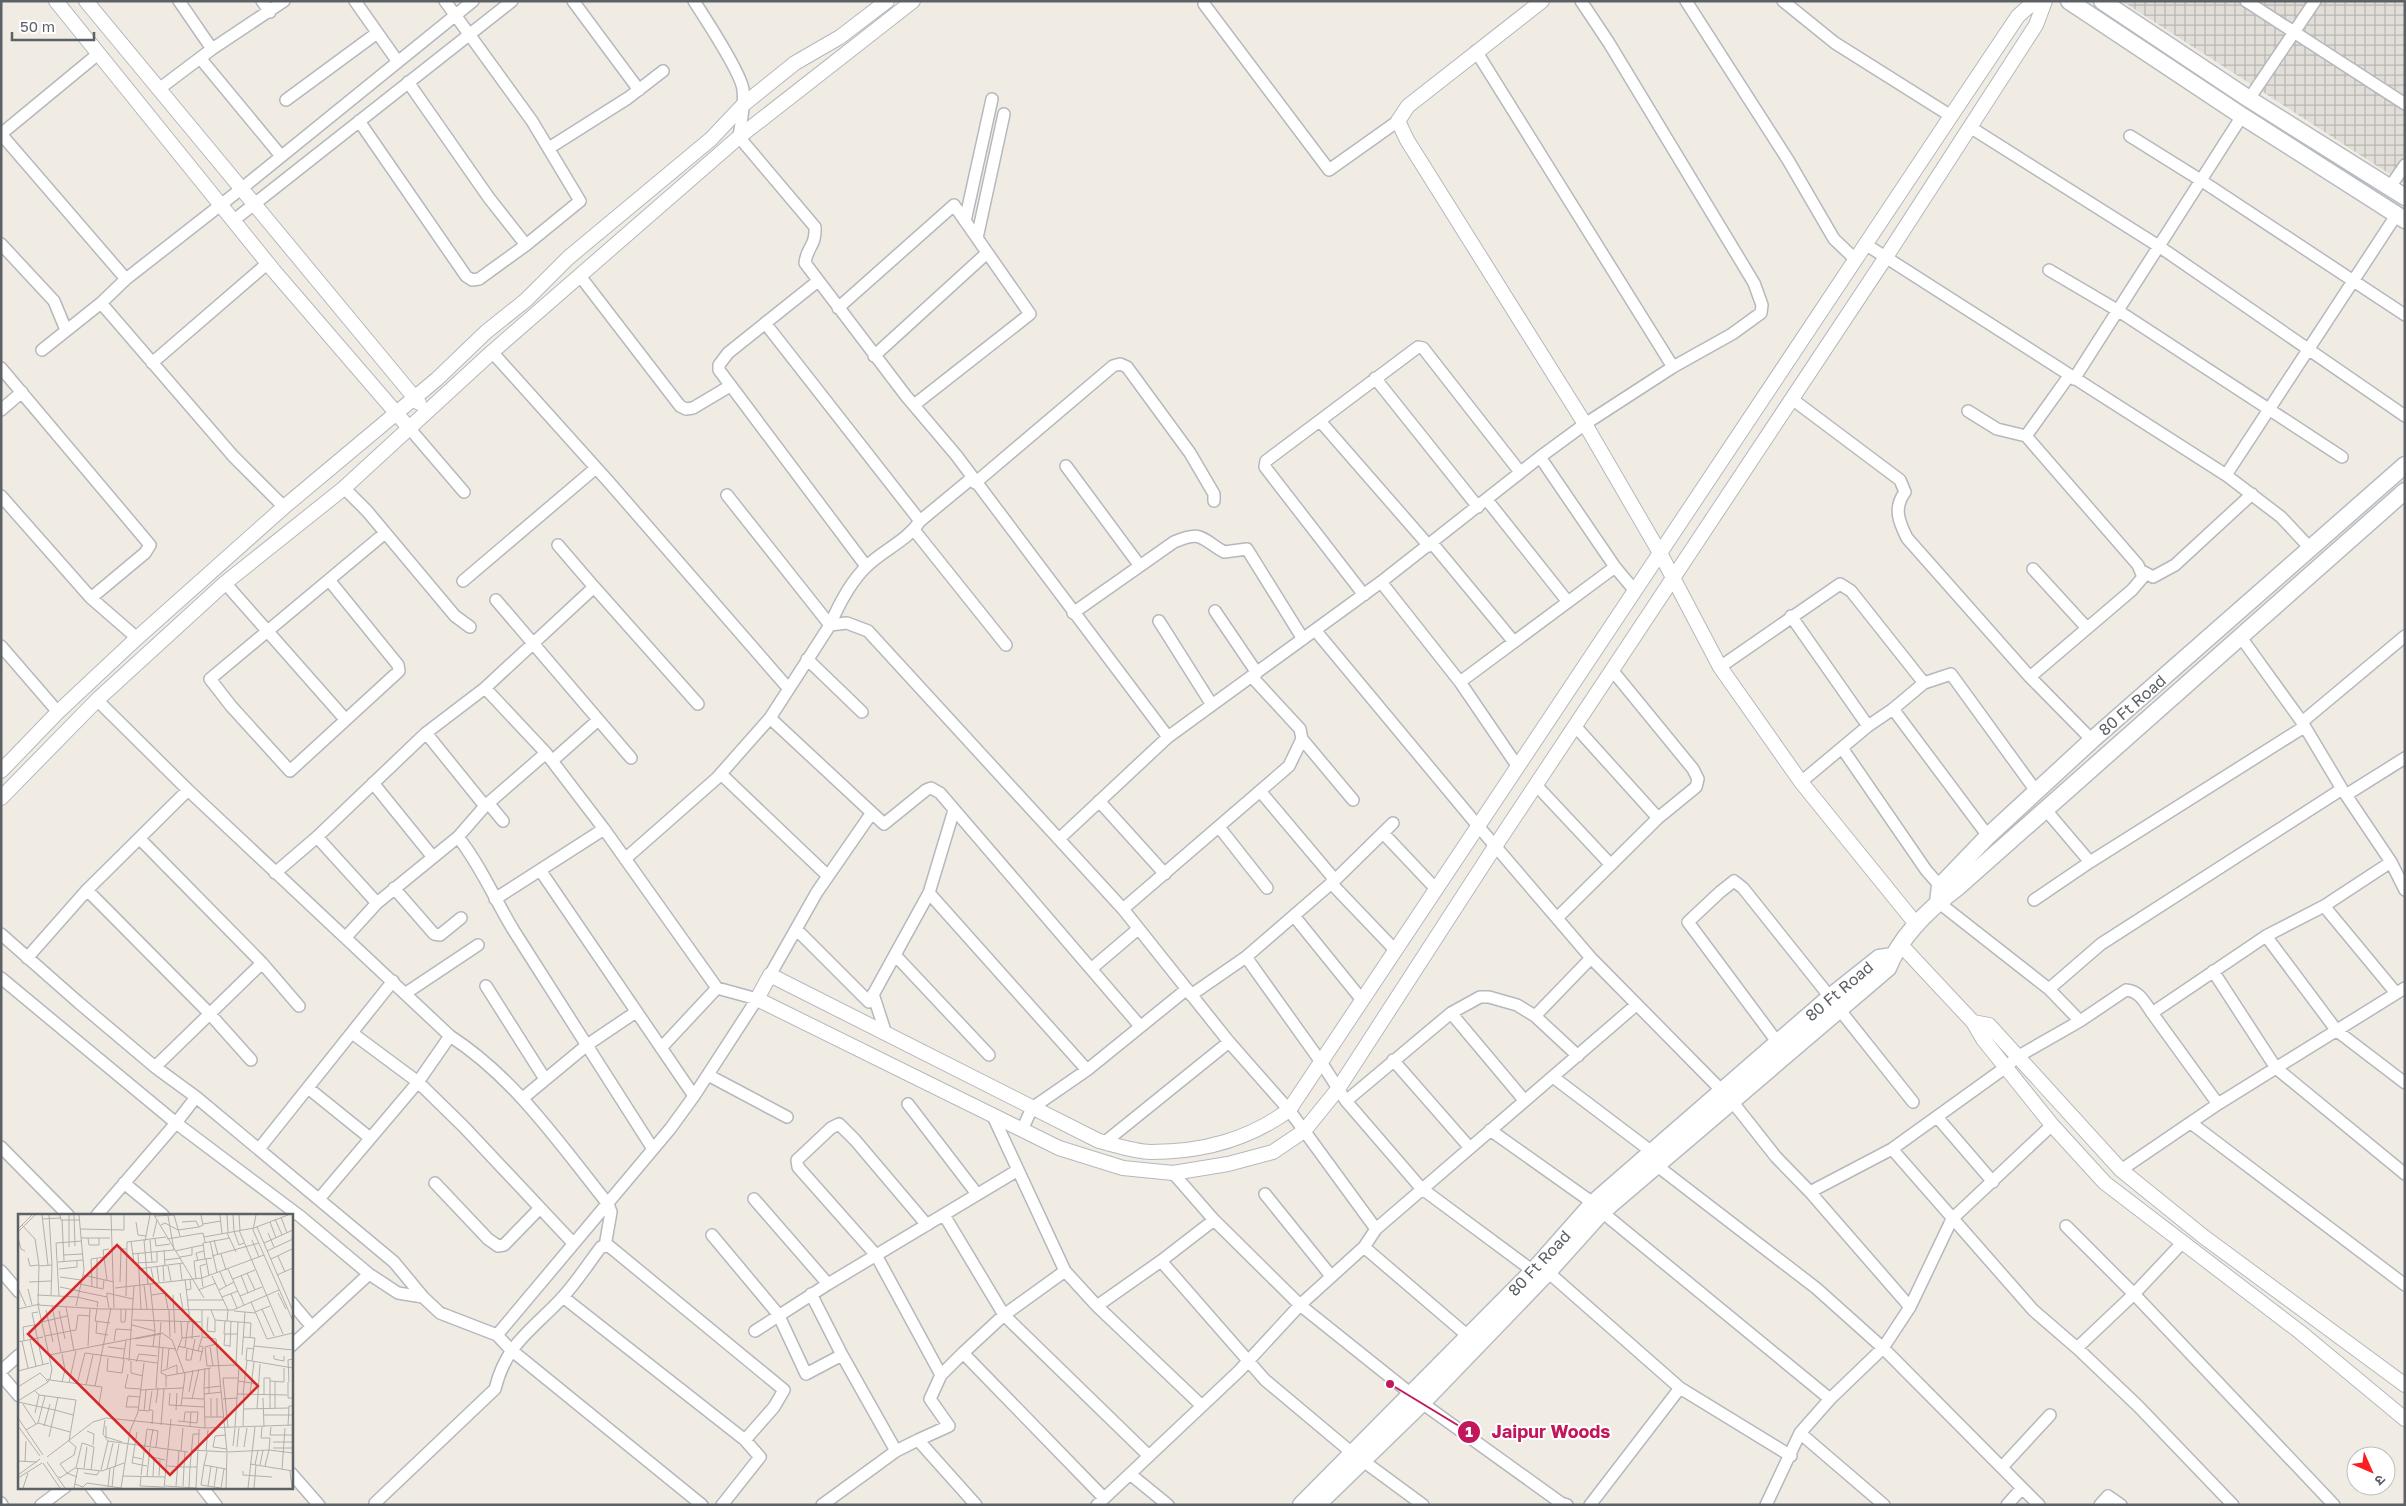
<svg xmlns="http://www.w3.org/2000/svg" width="2406" height="1506" viewBox="0 0 2406 1506" font-family="'Golos Text','Noto Sans Devanagari',sans-serif">
	<defs>
		<pattern id="industrial-grid" width="8" height="8" patternUnits="userSpaceOnUse" patternTransform="scale(1.25)"><rect width="8" height="8" fill="#e1ded8"/><path d="M0 4h8M4 0v8" fill="none" stroke="#bab7b3"/></pattern>
	</defs>
	<rect width="100%" height="100%" fill="#f0ece4"/>
	<path fill="url(#industrial-grid)" d="M2122,1H2405V184Z"/>
	<g fill="none" stroke-linecap="round" stroke-linejoin="round">
		<g stroke="#b5b8bc" stroke-width="14">
			<path id="minor" d="M179,1L212,49
				M262,1L270,12
				M355,1L398,62
				M573,1L639,90
				M694,1C705,18 742,74 743,90C745,106 741,121 739,137L815,227C816,247 807,246 805,263L906,396L956,455L1168,737
				M1686,1L1788,160L1834,239L1855,259
				M1783,1L1835,43L1951,116
				M2246,1L2405,104
				M1204,4L1329,170L1398,121
				M1476,51L1673,367
				M200,58L281,156
				M408,82L489,198L526,245
				M159,89L212,49L284,1
				M2249,99L2315,1
				M286,100L377,33
				M359,121L466,276L472,280L479,279L526,245L580,201L532,121L445,1
				M1970,127L2160,247L2405,416
				M1,134L126,279
				M1,134L98,54
				M2130,136L2202,181L2405,315
				M549,148L628,98L663,71
				M2390,187L2405,165
				M234,220L512,1
				M965,221L992,99
				M977,238L1004,114
				M1,244L54,301L66,330
				M1865,244L2226,475L2281,517L2310,548
				M2049,270L2117,310L2342,457
				M580,276L680,406L686,409L693,408L730,386
				M818,281L728,353L719,365V370L866,566
				M101,303L126,279L241,189L473,1
				M838,308L954,205L1030,314L914,405
				M765,323L920,521
				M42,350L101,303L233,456L284,507
				M492,352L608,481L788,688
				M874,356L987,253
				M152,363L268,263
				M1,368L150,545L145,553L91,598
				M1375,378L1478,507
				M2074,379L2242,116
				M1792,399L1900,480L1905,492C1893,508 1899,522 1907,538L2030,677L2092,740
				M1,410L22,392
				M1968,411L1997,429L2026,436
				M1320,421L1429,546
				M410,429L464,492
				M1540,457L1615,567L1635,591
				M1066,466L1140,566
				M2226,475L2397,214
				M975,483L1113,366L1120,364L1127,367L1190,453L1214,494V501
				M344,488L367,511L455,616L470,627
				M727,495L830,625C839,604 850,582 867,566C883,550 907,541 920,521L972,478
				M1,496L91,598L137,638
				M1487,500L1568,602
				M914,530L1006,645
				M1432,543L1514,642
				M558,545L594,587
				M2033,569L2087,628
				M2140,570L2153,577L2175,565L2252,494
				M329,580L398,665L399,671L290,771L231,706L210,679L385,533
				M463,581L596,468
				M1381,582L1460,682L1518,767
				M225,583L345,719
				M1364,595L1265,467L1266,461L1418,347L1423,348L1520,472
				M496,600L631,758
				M1215,611L1257,673
				M1073,613L1174,542C1202,530 1200,538 1224,552L1247,549L1303,639
				M1791,616L1868,726
				M1159,621L1212,705
				M1315,630L1478,826L1591,958L1731,1100L1776,1157L1810,1192L1910,1307
				M2240,636L2302,722L2342,789L2391,862L2405,890
				M1,646L58,712
				M807,659L862,712
				M1720,667L1840,584L1851,591L1924,683
				M2030,677L2132,590L2143,577L2138,565L2026,436L2069,376
				M1460,682L1615,567
				M485,688L546,753L604,829L717,988L757,999L694,1096L670,1129L497,1335
				M97,700L188,790L450,1036
				M1893,709L1988,836
				M770,718L884,824L926,790L931,788L940,793L1140,1026
				M2302,722L2405,636
				M1575,726L1658,818
				M426,733L485,806
				M1302,739L1353,800
				M1842,748L1926,870L1940,886
				M552,761L597,721
				M721,774L828,876
				M1801,782L1868,726L1893,709L1924,683L1951,674L2036,791
				M373,783L432,856
				M1536,785L1611,865
				M1260,791L1335,880
				M2346,795L2405,758
				M1099,801L1165,874
				M489,804L503,821
				M2045,809L2090,862L2304,727
				M1219,827L1267,888
				M1383,833L1436,889
				M317,837L377,903
				M458,837C481,866 495,900 514,931C560,1004 607,1076 653,1149
				M140,839L262,963L299,1006
				M1059,839L1168,737L1381,582L1540,457L1585,424L1673,367L1732,334L1761,313L1762,305L1754,283L1609,43L1581,1
				M625,859L717,778L770,718L830,625L847,623L868,631L1123,909L1229,1042L1289,1110L1376,1229
				M540,870L694,1096
				M275,873L317,837L426,733L485,688L594,587L698,704
				M1331,883L1395,950
				M394,888L434,934L440,935L461,918
				M87,890L210,1014L251,1060
				M929,893L1087,1070
				M495,899L604,829
				M2034,900L2090,862
				M1938,902L2049,989L2101,944L2342,789
				M2324,906L2396,993
				M1123,909L1289,766L1302,739L1300,729L1252,677
				M1294,916L1362,1000
				M1557,918L1658,818L1696,787L1698,779L1693,769L1612,670
				M796,929L869,1002L929,893L954,810
				M1,934L78,1002L155,1067L196,1097L394,1262L423,1297L440,1313L497,1335L510,1349L702,1505
				M2266,936L2337,1031L2405,1083
				M346,937L377,903L458,837L485,806L546,753
				M895,955L989,1055
				M1246,957L1321,1062L1346,1101L1451,1013L1480,997H1489L1517,1005L1535,1016L1591,958
				M27,958L87,890L188,790
				M1091,969L1138,929
				M2213,971L2276,1068L2405,1174
				M770,975L817,892L871,814
				M1,978L176,1123L301,1217L369,1274L291,1346
				M486,986L545,1079
				M406,993L478,945
				M873,994L886,1034
				M1191,995L1246,957L1335,880L1393,823
				M1839,1009L1913,1102
				M1451,1013L1524,1100
				M1535,1016L1578,1056
				M2080,1021L2126,990C2140,991 2145,1003 2152,1013
				M352,1033L418,1082L464,1127L573,1243
				M1778,1043L1688,922L1720,892L1734,881L1743,888L1830,997
				M661,1048L717,988
				M1393,1060L1470,1148
				M155,1067L262,963
				M708,1075L787,1117
				M1553,1077L1652,1152
				M308,1088L370,1138
				M523,1098L587,1045L636,1012
				M1346,1101L1421,1188L1533,1271L1548,1272L1680,1388L1791,1456
				M908,1104L977,1194
				M2218,1104L2152,1013L2266,936L2324,906L2391,862
				M992,1114L1065,1271L1097,1306L1202,1406
				M1937,1117L1993,1182
				M2191,1123L2405,1285
				M1022,1130L1032,1108L1087,1070L1187,989
				M1490,1130L1593,1203
				M1105,1142L1229,1042
				M1,1147L68,1215
				M259,1149L393,981
				M1892,1149L2033,1310L2077,1348L2138,1406L2233,1505
				M1656,1165L1816,1288L1883,1348L2039,1505
				M2121,1170L2218,1104L2405,988
				M1173,1173L1214,1220L1300,1305L1410,1393
				M124,1183L163,1215
				M435,1183L488,1239L498,1246L504,1245L540,1208
				M1810,1192L1892,1149L2006,1067L2017,1057L2080,1021L2049,989
				M1265,1194L1331,1276
				M319,1199L418,1082L450,1036C515,1078 560,1144 608,1204L611,1212L605,1246
				M754,1199L828,1284
				M1602,1212L1830,1399
				M97,1215L176,1123L196,1097
				M944,1215L1004,1315L1149,1456
				M927,1225L855,1140L839,1124L831,1128L797,1160L798,1167L876,1255L941,1375
				M2066,1226L2134,1294L2334,1505
				M712,1235L778,1314L806,1374L842,1355
				M1364,1247L1468,1336
				M1161,1261L1265,1380L1351,1452L1423,1505
				M1,1271L19,1292
				M369,1274L398,1293L423,1297
				M811,1294L842,1355L896,1451
				M563,1297L745,1440
				M291,1302L312,1327
				M1097,1306L1161,1261L1214,1220
				M755,1331L828,1284L1018,1170
				M2077,1348L2134,1294L2182,1243
				M963,1353L1104,1498
				M1,1371L19,1355
				M1,1375L19,1396
				M1422,1403L1561,1503L1567,1505
				M1800,1433L1884,1505
				M918,1440L949,1426L930,1399L941,1375L963,1353L1004,1315L1065,1271
				M2002,1467L2050,1415
				M291,1473L319,1505
				M1130,1474L1168,1505
				M91,1487L105,1505
				M202,1487L216,1505
				M1,1503L2,1505
				M41,1505L65,1487
				M377,1505L375,1503L495,1389C506,1344 531,1331 561,1299C576,1283 588,1264 601,1247L609,1246L784,1390L774,1407L745,1440L760,1457L722,1505
				M822,1505L896,1451L918,1440L976,1505
				M1097,1505L1239,1371L1300,1305L1364,1247L1376,1229L1636,1005
				M1590,1505L1680,1388
				M1766,1505L1800,1433L1830,1399L1883,1348L1910,1307L1952,1219L2052,1125
				M2007,1505L2022,1488
				M2100,1505L2108,1496L2121,1505"/>
		</g>
		<g stroke="#b5b8bc" stroke-width="16">
			<path id="tertiary" d="M56,1L274,271L410,429
				M86,1L419,403
				M1542,1L1408,106L1398,121L1407,140L1585,424L1660,553L1720,667L1801,782L1916,924
				M2035,1L2018,16L1951,116L1289,1110C1248,1140 1203,1152 1151,1152C1135,1152 1115,1145 1099,1141L770,975L757,999L1059,1148L1123,1168L1173,1173L1228,1164L1273,1152L1304,1131L1338,1089L1496,845L1886,257L2036,25L2045,1
				M1,771L58,712L137,638L284,507L437,379L486,332L526,300L568,258L711,139L744,104L795,63L840,37L887,1
				M1,798L97,700L225,583L344,488L492,352L739,137L913,1
				M1901,945L1973,1022L1983,1039L2052,1125L2105,1183L2300,1332L2405,1419
				M1973,1022L1989,1025L2121,1170L2204,1237L2405,1385"/>
		</g>
		<g stroke="#b7bcc2" stroke-width="19">
			<path id="secondary" d="M2069,1L2242,116L2405,220
				M2102,1L2249,99L2405,197
				M1938,902L1940,886L1988,836L2092,740L2405,465
				M1301,1505L1533,1271L1593,1203L1830,997L1879,958L1893,956
				M1317,1505L1422,1403L1548,1272L1602,1212L1888,968C1901,935 1930,908 1958,887L2405,491"/>
		</g>
		<use href="#minor" stroke="#fff" stroke-width="11"/>
		<use href="#tertiary" stroke="#fff" stroke-width="14"/>
		<use href="#secondary" stroke="#fff" stroke-width="16"/>
	</g>
	<g text-anchor="middle" stroke-width="4" stroke-linejoin="round" paint-order="stroke">
		<g font-size="16" fill="#5c6166" stroke="#fff">
			<text transform="translate(2132 705) rotate(-41)" y="6">80 Ft Road</text>
			<text transform="translate(1839 991) rotate(-40)" y="6">80 Ft Road</text>
			<text transform="translate(1539 1263) rotate(-47)" y="6">80 Ft Road</text>
		</g>
	</g>
	<g transform="translate(18 1214)">
		<rect width="275" height="275" fill="#f0ece4"/>
		<path fill="none" stroke="#b1b0ae" stroke-width="1" d="M24,1L30,51M31,1L34,51M42,1L43,6H61M51,1V33M56,1L57,32M93,1L96,94M136,1L186,84M156,1L162,22M202,1L204,20M209,1L210,18M215,1L216,17L221,31L226,29M221,1L222,16M238,1L235,16L275,107M137,2L156,1M263,3L269,19M24,5L42,4M257,5L264,21M44,6L46,47M118,8L120,21L128,22M164,8L178,7L181,13M252,8L258,24M185,10L203,7M4,11L17,25L21,51L20,91M143,11L147,9L160,16L181,13L185,11L183,1M239,13L275,97M0,15L14,1M62,15L106,16V1M221,16L265,120M0,18L17,1M209,19L218,38M250,19L256,33M135,23L139,6M186,23L236,14L270,1M0,24L3,35L7,37M63,24H92M70,24L71,31H81V24M137,25L138,32L152,30M149,25L185,19L187,28M126,26L130,71M132,26L134,48M196,26L200,41M234,26L241,43M113,27L116,49L139,48V37M127,27L132,1M192,27L199,59M246,29L275,16M146,36L147,52M157,37L185,31M249,37L275,25M120,39L123,95M114,40L156,36L150,2M203,40L208,56M45,41L65,40M194,42L241,29M260,42L267,58M162,43L174,41V34M10,44L12,52L21,51M194,44L187,45L185,29L212,24M188,45L191,62M253,45L274,35M146,46L163,44M180,47L178,39L186,37M40,48L65,46M162,50L164,66M21,52L34,51L33,81M145,52L146,67M150,52L153,67M139,53L141,68M133,54L136,69M41,55L59,53V46M120,55L165,49M210,55L226,91M202,58L208,72M229,59L237,76M65,61L96,68M223,61L230,79M259,61L275,54M194,62L210,96L209,107M42,63L63,66M167,65L172,108M178,65L176,47L187,45M215,65L237,56M89,66L85,36L91,35M11,68L33,67M102,68L103,35H109M62,70L85,75L86,66M132,70L137,117M126,71L129,95M42,73L61,77M74,73L73,45L86,43M185,73L182,52L188,50M0,74L8,92M79,74V44M97,74L184,64L246,41M10,75L14,91M168,76L173,75L172,65M180,76L198,69M201,76L216,68M60,77L89,83L91,94M162,79L165,95M260,79L268,95M213,80L219,94M19,81L59,83M134,81L147,79L150,95M155,81L157,119M41,82L38,29L64,27M108,82L109,28L148,23M222,82L244,73M59,83L80,88L79,93M89,83V79L115,85M204,83L220,77M170,86H205M233,88L249,125L275,119M20,91L84,95L215,96L261,76M20,91L34,155L32,165L28,166L30,168L32,165M34,92L43,138M58,92L66,56L61,1M48,93L56,137M0,95L22,90M79,95L77,107L92,109M103,95V108H107L108,95M244,95L256,122M28,96L35,128M151,96L152,123M41,97L47,125M216,97L237,99M20,98L14,99L25,151M237,98L252,92M190,103L189,117L197,118V106L193,96M115,106L183,108M197,106L233,109L232,124M207,107L206,120H219M24,108L49,102M79,108L78,119L90,121M143,108L138,173L140,175L165,174M114,111L137,117L135,132M52,117L58,116L60,101L72,102M207,120L206,131L212,132M27,122L52,117M184,123L198,125L209,238L251,236L247,252M225,123L237,124L236,132M164,124L182,122M117,125L143,120M174,125L175,108M12,126L18,152M4,127L10,154M6,127L5,113L22,110M96,127L98,115L114,116M0,128L25,123M198,130L187,133L189,152L218,151L220,108M118,131L140,133M70,132L72,95M160,132L185,138M182,132L185,133L182,147M90,133L106,135M140,133L158,135M192,133L195,152M212,133L213,107M145,134L143,159L148,161V173M167,134L170,108M169,135L168,146H173L177,125M236,135L229,134L228,146L275,154M159,137L164,124L163,108M180,137L184,123V96M44,140L47,156L44,168M31,141L144,119L154,126L167,161L163,192M224,141L227,98M256,141V145L266,147V142M90,144L89,157L104,159L106,146M105,146L108,127M111,147L116,72M113,147V159L125,162M234,147L236,132L275,136M118,148L121,140L139,142M149,154L151,134M187,154L186,174L203,172M191,154V179M0,157L31,149M144,157L159,151V160M110,160L107,174L123,175M148,162L193,154M252,164V167L266,168V154M32,166L77,172L93,94M220,167L240,170M252,167V195M257,168V194M270,168V184H275M271,168L270,146L275,145M51,169L58,137M59,170L67,139L139,149M68,171L75,141M77,172L84,173L81,190M0,173L22,159L28,165M186,174L187,214M123,176L140,175L138,189M17,177L21,181L58,186L51,227L58,233L56,241L42,250L49,259L59,263M171,178L175,156M152,179L151,191L187,193M186,180L204,178M219,180L269,181M225,180L229,146M232,180L236,148M246,180V164H252M40,183L37,196L55,201M164,184L186,185M245,184L246,213M174,185L181,155M205,185L219,184L221,153M0,187L30,168M0,188L37,196L31,223M5,190L18,210M120,193H108L110,182L122,183M131,195L135,197L134,210M225,195L271,194M239,195L242,150M120,196L131,197L134,177M158,196L159,179M126,197L128,176M17,199L21,181M246,201H275M187,203H206M193,203V184M199,203V184M0,204L25,241M87,206L85,220L90,227L163,237M160,207L179,209L180,198H167L166,207M20,209L52,218M143,211L146,174M0,212L22,242M26,212L32,190M88,212V223L104,228M225,212L226,180M270,212L271,192H275M172,213L173,198M210,213L205,164H220M217,213L219,184M244,213L243,224H252L251,236L275,239M253,213L252,221H275M165,214L163,237L170,238M181,215V220L179,253H172L175,220H181M8,216L20,209L27,182M69,217L76,220L75,231M119,218L115,243L124,245M208,221L197,222L195,233L209,235M255,228H275M132,232L135,215M215,232L217,214M219,233L221,214M226,233L229,214M255,234H275M173,236L209,238M167,237L166,253H172L171,273M188,237L190,216M189,238L186,251L208,255M130,242L147,246M29,243L75,208L88,204L187,214L275,211M115,243L114,249L129,252M0,247L19,248M7,248L8,227M29,248L47,274M25,249L42,274M232,250L275,257M186,251L183,271L202,274M237,251L240,236M242,251L245,236M149,252L166,253L165,272M97,253L101,230M58,254L64,229L76,233L73,256M66,254L69,233M89,255L95,229M264,255L267,214M83,256L90,227M225,257V261L254,263M272,257L274,274M66,259L79,261L81,257M0,261L22,245M123,261L129,215L140,217L138,233M41,262L42,264L57,254L84,257L106,249M105,262L147,263M129,262L132,234M135,262L136,244M141,262L142,246M123,263L122,272L145,273M0,264L24,249M57,270L65,273L69,269L103,274M147,272L178,274M158,272L161,237M190,272L193,252M90,273L92,254M94,273L96,253M196,273L199,253M5,274L10,259M56,274L60,254M103,274L112,217L120,198L126,149M146,274L153,205M178,274L179,253M203,274L206,255M208,274L209,239M230,274L237,213M236,274L238,251"/>
		<path fill="#d62828" fill-opacity="0.15" stroke="#d62828" stroke-width="2.5" d="M99,31L240,172L152,261L10,120Z"/>
		<rect width="275" height="275" fill="none" stroke="#5c6166" stroke-width="2.5"/>
	</g>
	<path fill="none" stroke="#c2185b" stroke-width="2" d="M1390 1384L1469 1432"/>
	<g fill="#c2185b" stroke="#fff" stroke-width="2">
		<circle cx="1390" cy="1384" r="5"/>
		<circle cx="1469" cy="1432" r="12"/>
	</g>
	<g font-size="15" text-anchor="middle" font-weight="bold" fill="#fff">
		<text x="1469" y="1437">1</text>
	</g>
	<g font-size="18" text-anchor="middle" font-weight="bold" fill="#c2185b" stroke="#fff" stroke-width="4" stroke-linejoin="round" paint-order="stroke">
		<text x="1551" y="1438">Jaipur Woods</text>
	</g>
	<rect width="2406" height="1506" fill="none" stroke="#5c6166" stroke-width="5"/>
	<g transform="translate(2371 1471) rotate(135)"><circle r="24" fill="#ffffff" stroke="#bec0c2"/>
	<path d="M0-4L9 19L0 12L-9 19Z" fill="#fc1e20"/>
	<text y="-8" font-size="14" font-weight="bold" text-anchor="middle" fill="#5c6166">उ</text>
	</g>
	<path d="M12 32v8h82v-8" fill="none" stroke="#5c6166" stroke-width="2.5"/>
	<text x="20" y="32" font-size="15" fill="#5c6166" stroke="#ffffff" stroke-width="4" paint-order="stroke">50 m</text>
</svg>
